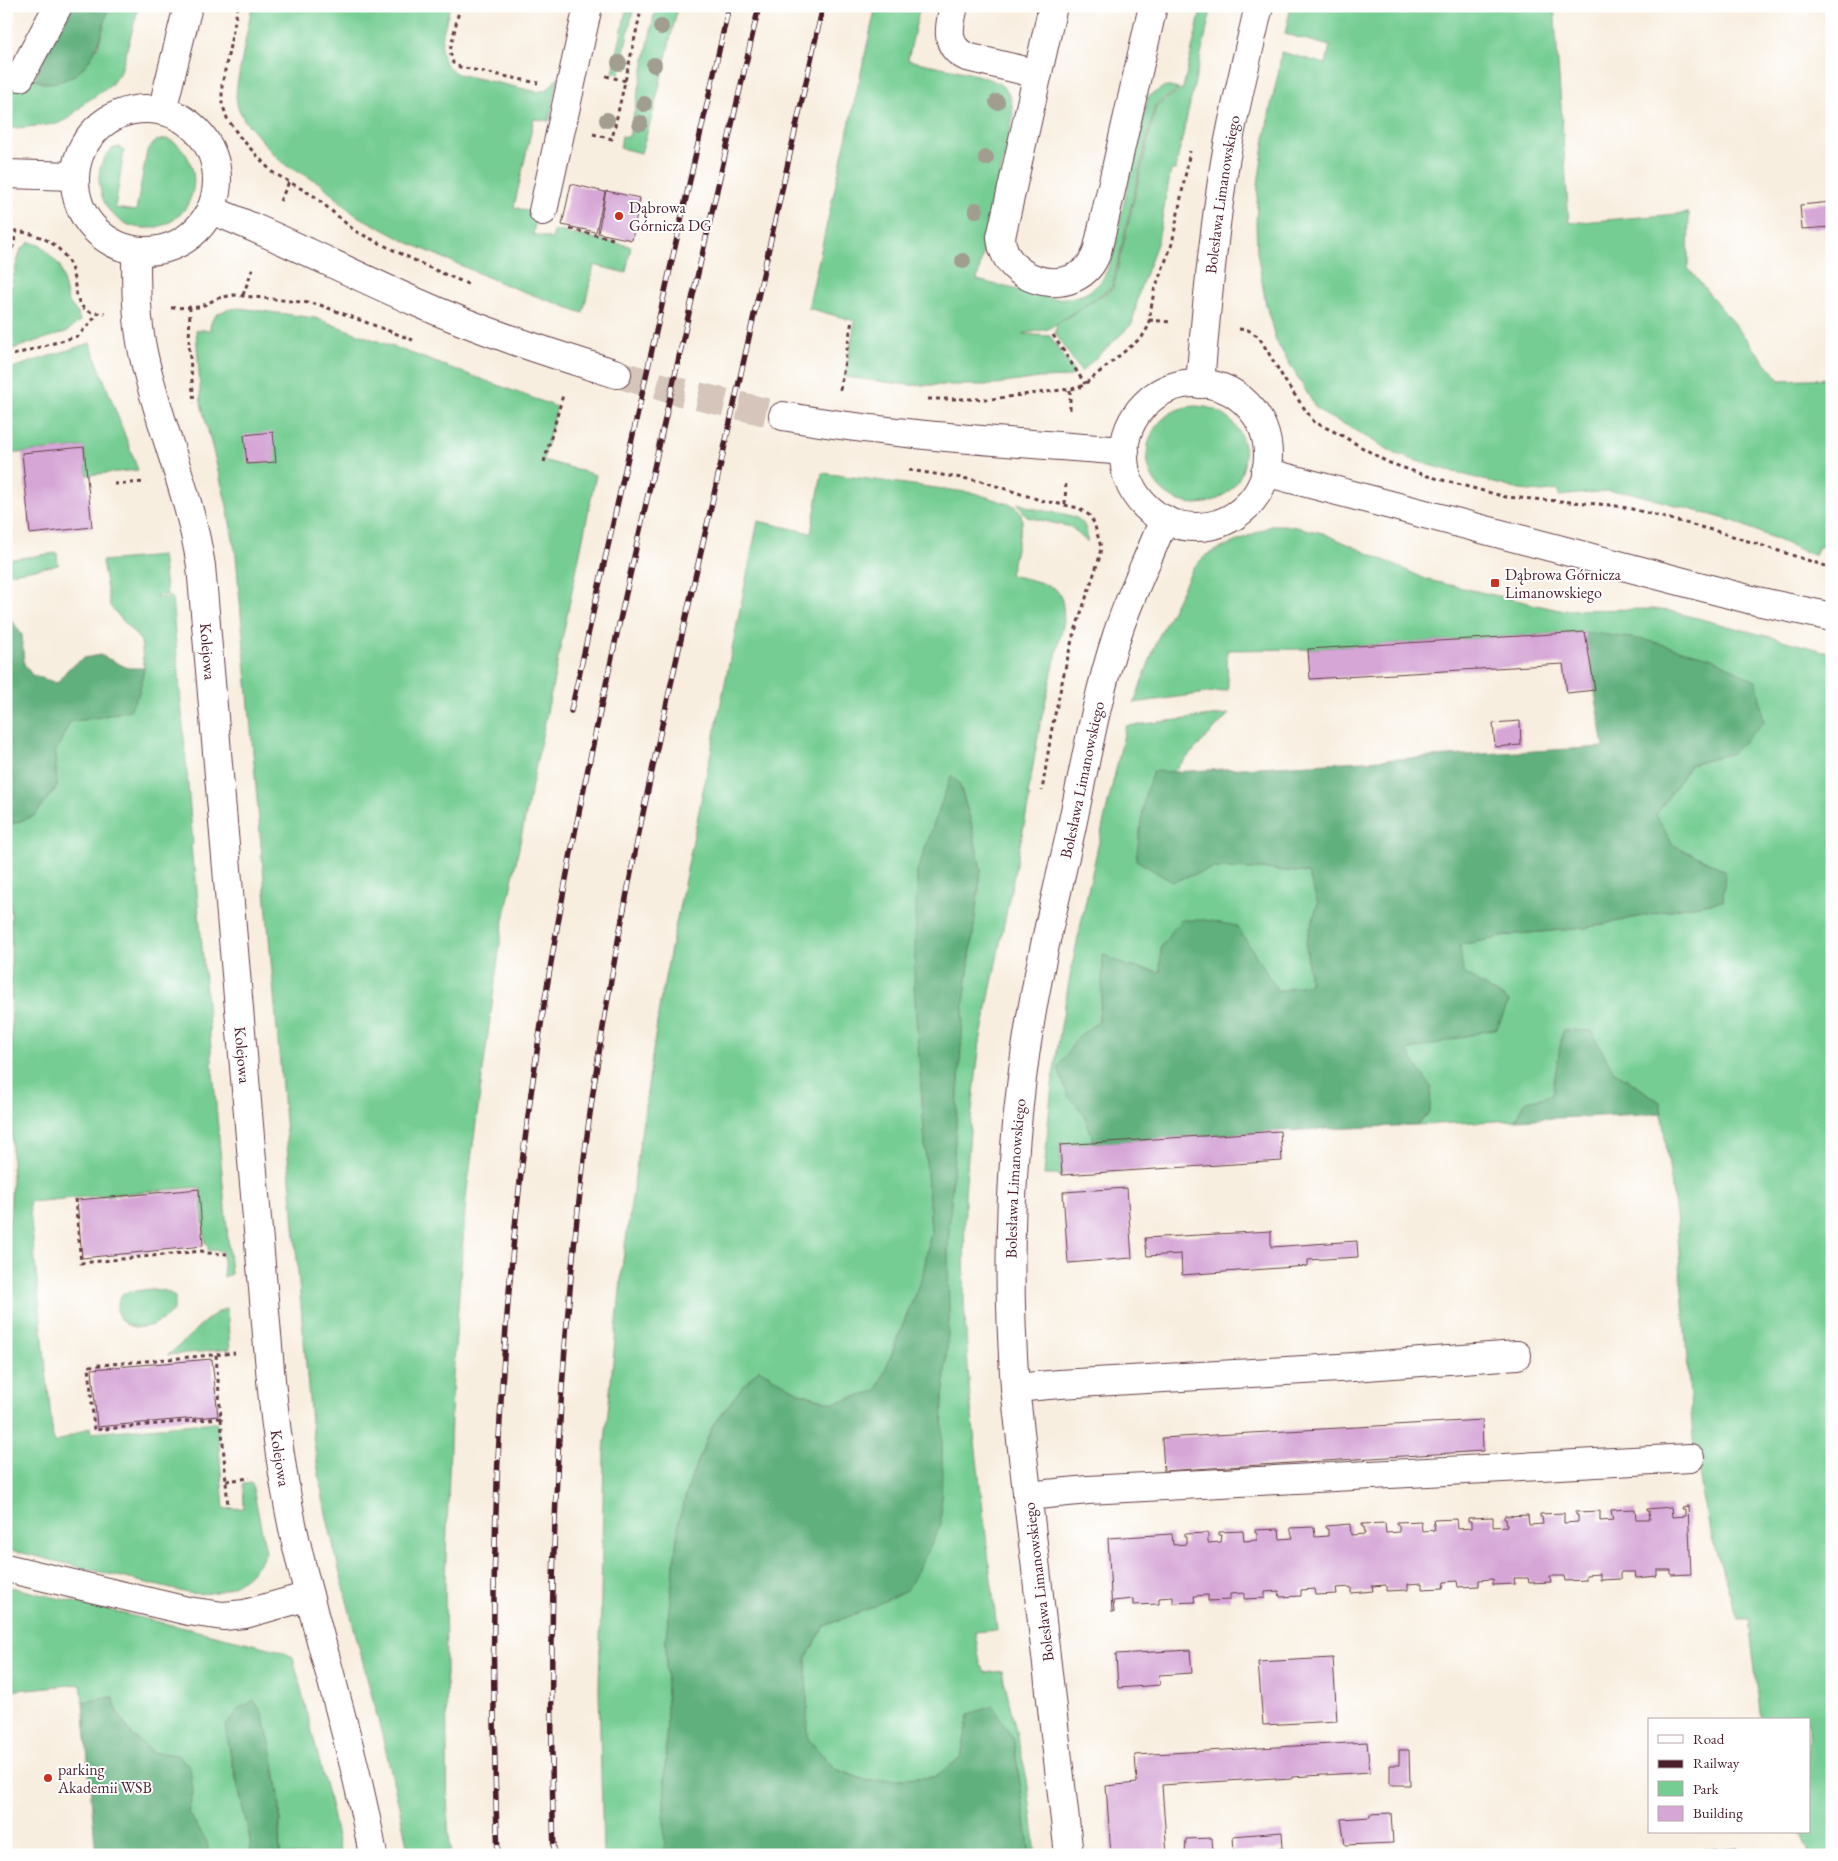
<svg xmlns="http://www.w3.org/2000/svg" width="1838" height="1861" viewBox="0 0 1838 1861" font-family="'EB Garamond',serif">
	<rect width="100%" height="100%" fill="#fff"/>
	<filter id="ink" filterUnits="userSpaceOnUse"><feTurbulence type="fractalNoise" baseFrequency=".02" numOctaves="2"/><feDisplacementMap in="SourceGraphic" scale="10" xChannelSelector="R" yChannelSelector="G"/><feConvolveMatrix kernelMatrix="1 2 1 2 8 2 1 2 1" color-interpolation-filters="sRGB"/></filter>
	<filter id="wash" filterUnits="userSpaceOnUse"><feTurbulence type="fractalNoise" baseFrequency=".0096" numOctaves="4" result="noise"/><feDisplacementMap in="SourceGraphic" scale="20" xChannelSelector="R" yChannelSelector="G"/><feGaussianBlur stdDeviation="1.12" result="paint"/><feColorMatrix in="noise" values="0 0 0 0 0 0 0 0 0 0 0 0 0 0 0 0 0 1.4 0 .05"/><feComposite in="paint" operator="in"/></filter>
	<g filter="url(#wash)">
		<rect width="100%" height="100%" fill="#f8eedf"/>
		<path fill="#75cd93" stroke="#60765f" d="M109,6H139L121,71L110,86L86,102L69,118L57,124L6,129V90L34,79L43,83L58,82L98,47Z
			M252,6H450C445,29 430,62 458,74L538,92L548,89L559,76L549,121L534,119L514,207L537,214L533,234L552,239L554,230L631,246L626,273L594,265L583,313L506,285L409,243L354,214L320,183L287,166L276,157L245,121L238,108L236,97L237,85Z
			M627,6H634L619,74L613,73Z
			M656,6H678L653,113L641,153L620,148L622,136L629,137Z
			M876,6H920L908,60C928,65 987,74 1001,85C1011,93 1013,105 1013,117L977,280L1052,298C1083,300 1103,290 1111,259L1148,97L1165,86L1179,89L1155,105L1112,287L1048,329L1022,334L1050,336L1075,374L1068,377L1039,378L990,385H909L845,377L855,321L808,308Z
			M1202,6H1212L1175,170H1171L1158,241L1140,289L1132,324L1081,372L1055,333L1057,324L1113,288L1156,106L1183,88Z
			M1291,6H1554L1569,223L1689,213L1688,268L1780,380L1832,378V551L1819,546L1815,556L1733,521L1628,492L1608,491L1559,496L1558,490L1542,492L1520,490L1429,465L1396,454L1344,424L1325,415L1316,408L1276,341L1266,305L1257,252L1256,223L1258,184L1268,119L1279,70L1281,52L1326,64L1330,46L1285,34Z
			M166,139C186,143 197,171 193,189C183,242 107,241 100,187C98,178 99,169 103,161C107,153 112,147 120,147L124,151L115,208L136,211L147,151L156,141Z
			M30,242L42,246L60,266L68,301L78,314L80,321L66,332L12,349L6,344V303L21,249Z
			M240,308L315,318L557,407L543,460L596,475L502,930L466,1197L452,1391L445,1585L448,1824L451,1855H409C388,1744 354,1637 329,1527C321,1492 316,1457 311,1422L236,556L227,506L201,403L196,330H210C210,312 226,309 240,308Z
			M90,343L138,470L87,475L84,447L6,454V370Z
			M1147 455a49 49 0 1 1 98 0a49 49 0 1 1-98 0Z
			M822,473L974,493L1015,506C1021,511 1022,515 1022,523L1010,575C1022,578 1053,583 1059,593C1064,601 1063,612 1064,621L1040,725L1028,795L1030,796L980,1042L971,1119L965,1194L964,1301L970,1399L997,1630L975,1632L980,1663L986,1673L1002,1671L1027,1779L1036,1855H1030L1014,1741L969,1714L961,1758L934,1777L868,1781L835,1769L808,1739L806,1659L824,1626L873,1607L943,1400L949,1320L948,1246L964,1003L981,871L970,818L959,783L917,936L914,985L931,1231L923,1274L877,1391L833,1403L800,1393L759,1370L743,1386L713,1425L690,1481L679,1520L666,1637L667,1709L664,1810L665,1855H603L599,1690L604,1452L623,1260L660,1002L758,521L811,533Z
			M1018,503C1027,506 1036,510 1045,511C1066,515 1089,513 1087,542L1071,527L1027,517Z
			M1273,525H1286L1323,533L1428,580L1559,610L1652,609L1670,611L1832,653V1855H1810L1800,1832H1809V1720H1761L1749,1620H1738L1708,1525L1693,1438L1677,1223L1660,1102L1613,1070L1591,1031L1563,1030L1552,1095L1525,1102L1516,1120L1416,1125L1430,1112L1406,1051L1497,1028L1509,1001L1462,973L1460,945L1517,934L1585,928L1680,908L1723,901L1724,870L1673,845L1655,815L1690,765L1732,753L1585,632L1308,649L1227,650L1228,690L1134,703L1158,638L1193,568L1206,555Z
			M57,553L58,565L6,574V560Z
			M162,556L167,595L156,596V598L172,597L193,844L191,845L193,868H195L231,1274L224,1277L222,1251L208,1250V1245L205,1244L200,1187L29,1202L53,1438L55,1443L90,1427L91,1433L217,1422L224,1509L244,1508L243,1484L252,1483L266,1552C249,1583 223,1597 188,1593L6,1549V1233L10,1218L12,1180L11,915L6,854V826L34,816L57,787L55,753L70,721L100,717L129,710L139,693L144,668L141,641L110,606L102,561Z
			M1229,714L1173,772L1153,771L1172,882L1213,868L1266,869L1308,873L1318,903L1306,943L1310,984L1278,991L1161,947L1160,972L1127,966L1102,996L1098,1022L1078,1037L1068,1095L1083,1113L1095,1143L1060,1145L1062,1175H1044C1047,1140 1049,1105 1054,1070C1071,954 1100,839 1126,726Z
			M149,1289C159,1290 167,1289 175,1297C176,1310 171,1315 160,1321C135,1337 104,1321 123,1293Z
			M227,1308L230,1349L168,1355C188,1340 203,1317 227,1308Z
			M6,1586L278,1650L293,1657L328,1795L341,1855H280C279,1838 281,1821 280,1804C277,1774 270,1744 263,1715L229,1748L250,1840L251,1855H209L207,1842L188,1813L193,1793L177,1755L153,1752L130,1733L117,1711L113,1697L83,1702L81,1684L6,1691Z"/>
		<path fill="#60b07d" stroke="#556854" d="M69,6H109C101,35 95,69 64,80C54,84 44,84 34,79Z
			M6,621L13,622L22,635L24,664L32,675L57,683L68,669L84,658L100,655L128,668H144L139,693L130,710L100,717L70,722L55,753L57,786L34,816L6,826Z
			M1585,632L1646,640L1713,658L1757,682L1764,722L1732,753L1690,765L1656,815L1673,845L1725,870L1723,901L1680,908L1585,928L1517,934L1460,945L1463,973L1509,1001L1497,1028L1407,1051L1431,1087L1430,1112L1416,1125L1280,1131L1095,1143L1083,1113L1068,1096L1058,1068L1078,1037L1098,1022L1102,996L1103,954L1127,966L1160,972L1161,947L1180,920H1205L1237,926L1278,991L1310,984L1306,943L1318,903L1308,873L1266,869L1213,868L1172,882L1136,860L1145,794L1153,771L1173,772L1604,747Z
			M951,776L959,783L970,818L981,871L964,1003L948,1246L949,1320L943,1400L941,1525L908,1589L873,1607L824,1626L806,1659L808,1739L835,1769L868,1781L934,1777L961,1758L969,1714L993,1706L1014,1741L1030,1855H665L664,1810L667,1709L666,1637L679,1520L690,1481L713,1425L743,1386L759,1369L800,1393L833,1403L877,1391L923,1274L931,1231L914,985L917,871Z
			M1563,1030L1591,1031L1613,1070L1660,1102L1662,1113L1516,1120L1525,1102L1552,1095Z
			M113,1697L117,1711L130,1733L153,1752L177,1755L190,1766L193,1793L188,1813L207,1842L209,1855H96L83,1702Z
			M254,1700L263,1715L271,1747L280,1804L279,1835L280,1855H251L250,1840L225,1727L239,1709Z"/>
		<g id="blocks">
			<path fill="#d6a6d6" d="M571,184L605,192L596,232L562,225Z
				M606,191L640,198L632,240L598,233Z
				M1832,202V227L1802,229L1800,205Z
				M273,432L276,462L247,464L244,435Z
				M84,447L92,527L30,534L22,453Z
				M1585,632L1595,690L1567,693L1563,664L1310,679L1308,649Z
				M1520,721L1521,745L1495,747L1493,723Z
				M1280,1131L1282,1161L1062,1175L1060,1145Z
				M1127,1188L1132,1258L1068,1263L1063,1192Z
				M199,1189L203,1246L82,1258L77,1200Z
				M1271,1231V1247L1357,1241L1358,1257L1308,1260V1266L1182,1275L1181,1254L1147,1256L1145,1238Z
				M212,1359L218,1416L97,1427L92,1369Z
				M1482,1420L1483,1451L1164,1471L1162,1438Z
				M1688,1506L1691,1574L1671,1575V1570H1657V1576L1636,1578L1635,1572H1621V1579L1600,1580V1574L1586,1575V1580L1565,1581L1564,1576H1550L1551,1582L1529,1583L1528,1578H1514L1515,1584L1493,1585V1579L1479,1580V1586L1458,1587L1457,1581L1444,1582L1443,1588L1422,1589V1583L1408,1584V1590L1386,1591V1585L1372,1586L1373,1591L1351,1593V1587L1336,1588L1337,1594L1316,1595L1315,1589L1301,1590V1596L1280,1597L1279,1591L1265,1592V1598L1244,1599V1593L1230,1594V1600L1208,1601V1595L1194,1596L1195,1602L1173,1603V1597L1159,1598V1604L1133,1605V1599L1113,1601L1114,1612H1112L1108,1538L1172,1534L1173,1545L1186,1544V1537H1184V1534L1208,1533V1543L1221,1542L1222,1535H1219V1532L1243,1531L1244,1541L1257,1540V1533H1255V1530L1279,1529L1280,1539L1293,1538L1290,1528L1314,1527L1315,1537L1328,1536V1529H1326V1526L1350,1524L1351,1535L1365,1534L1364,1527H1362V1524L1385,1523L1386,1533L1399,1532V1525H1397V1522L1421,1521L1422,1531L1435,1530L1433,1520L1457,1519L1458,1529L1471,1528V1521H1468V1518L1493,1517V1527L1507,1526L1506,1519H1504V1516L1528,1515L1529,1525L1543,1524L1542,1517H1540V1514L1564,1513V1523L1578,1522V1515H1576V1512L1600,1511V1521L1613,1520L1611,1510L1635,1509L1636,1519H1650L1649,1511H1647V1509L1671,1507L1672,1517L1685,1516V1509H1682V1507Z
				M1190,1650L1192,1673L1159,1675L1160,1685L1118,1688L1116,1654Z
				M1333,1658L1337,1721L1263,1725L1258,1662Z
				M1367,1742L1370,1772L1292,1777V1779L1275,1780V1778L1162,1785L1167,1855H1111L1106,1786L1137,1783L1135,1755Z
				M1399,1750H1409L1410,1785H1390V1765H1399Z
				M1391,1813L1393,1843L1345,1845L1341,1819L1370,1817V1814Z
				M1282,1832L1283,1848L1234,1852L1233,1836Z
				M1212,1838L1213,1853L1185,1855L1186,1839Z
				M1737,1849L1738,1855H1672V1853Z"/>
		</g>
	</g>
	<g filter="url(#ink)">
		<use href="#blocks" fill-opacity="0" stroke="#643e46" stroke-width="1"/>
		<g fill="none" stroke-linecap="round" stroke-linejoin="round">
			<path stroke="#d5c5bb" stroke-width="28" stroke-dasharray="28 14" stroke-linecap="butt" d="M617,374L676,391L783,416"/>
			<g stroke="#643e46" stroke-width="30">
				<g id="minor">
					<path d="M954,6C949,26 944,47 967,57L1038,74"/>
					<path d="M1053,6L1001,237C1004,286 1080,301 1097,252L1153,6"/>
					<path d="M20,77L58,6"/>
					<circle cx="146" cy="180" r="71"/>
					<path d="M162,111L188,6"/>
					<path d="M6,174L75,176"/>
					<path d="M211,210C281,237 347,272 416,302C481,331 549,353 617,374"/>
					<path d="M543,211L588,6"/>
					<path id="s1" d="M136,251C136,286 136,323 144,357C160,428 190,494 201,566L269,1358C274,1418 282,1478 295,1538C319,1644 354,1747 373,1855"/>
					<circle cx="1196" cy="455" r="72"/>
					<path id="s2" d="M1200,384C1206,310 1213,235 1225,162C1234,109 1247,58 1259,6"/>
					<path d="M783,416C896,436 1011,442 1125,451"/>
					<path d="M1265,472L1752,600L1832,617"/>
					<path d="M1015,1388L1060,1384L1339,1368L1517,1355"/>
					<path d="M1027,1496L1088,1490L1690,1458"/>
					<path d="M6,1568L188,1611L223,1616L245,1614L309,1596"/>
					<path id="s3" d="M1069,1855L1015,1388C1006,1265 1010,1144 1030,1023C1040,958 1057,894 1071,830C1085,765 1096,699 1117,635C1130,595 1149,558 1164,519"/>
				</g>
			</g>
			<path stroke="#643e46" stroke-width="3" stroke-dasharray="4 4" stroke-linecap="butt" d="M238,6L222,85V103L227,118L239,136L272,172L314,196L355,231L428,267L470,285
				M460,6L450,51L453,63L460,67L538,83
				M606,76L626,81
				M593,134L612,139L642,6
				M280,201L289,182
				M570,229L613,239L614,236
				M6,230C32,232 56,238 69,263C80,284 68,316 105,313
				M6,272L17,231
				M243,295L254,265
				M190,307L189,346L194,403
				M171,308L200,307L218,298L234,295L310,303L320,305L413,340
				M1149,320L1171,322
				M1239,329L1248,330L1259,337L1287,384L1314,422L1341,435L1387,462L1424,475L1506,497L1611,505L1632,509L1723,533L1832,568
				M1053,335L1085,384
				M6,357L78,336L98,314
				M840,390L852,320
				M1070,390V413
				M928,399H991L1078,388L1085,384L1142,337L1148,327L1154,291L1172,244L1190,151
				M544,462L563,395
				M909,470L981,481L1040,500L1079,508L1089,515L1094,523L1101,547L1099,559L1072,640L1065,669L1052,728L1042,791
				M114,484L146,482
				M1065,504L1066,480
				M75,1199L81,1263L202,1251L206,1253L227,1254
				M216,1355L228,1507
				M221,1418L94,1430L89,1366L235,1353
				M226,1481L250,1478"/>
			<use href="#minor" stroke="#fff" stroke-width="28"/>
			<g stroke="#4a1f2b" stroke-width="5.5">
				<path id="rail" d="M571,711L729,6
					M498,1855C486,1582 498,1308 539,1038C564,870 601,705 638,539C678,361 718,184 759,6
					M554,1855C547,1622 555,1390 584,1159C611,941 661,726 710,512C748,343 785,175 823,6"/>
			</g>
			<use href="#rail" stroke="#fff" stroke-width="4" stroke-dasharray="11" stroke-linecap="butt"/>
		</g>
		<g fill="#a19e90">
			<circle cx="661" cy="27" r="8"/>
			<circle cx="619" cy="63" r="8"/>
			<circle cx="654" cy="65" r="8"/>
			<circle cx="997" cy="102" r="8"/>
			<circle cx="644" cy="104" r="8"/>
			<circle cx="607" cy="120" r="8"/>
			<circle cx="640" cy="123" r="8"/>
			<circle cx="986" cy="158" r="8"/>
			<circle cx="976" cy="210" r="8"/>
			<circle cx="963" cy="261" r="8"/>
		</g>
	</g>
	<g fill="#c8321e" stroke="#fff" stroke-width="2">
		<circle cx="619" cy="216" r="5"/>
		<rect x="1490" y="578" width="10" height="10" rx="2.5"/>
		<circle cx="48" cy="1778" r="5"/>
	</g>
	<g text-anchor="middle" stroke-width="4" stroke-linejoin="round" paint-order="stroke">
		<g font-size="16" fill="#4a1f2b" stroke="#fff">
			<text dy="6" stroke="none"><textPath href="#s2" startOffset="191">Bolesława Limanowskiego</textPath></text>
			<text dy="6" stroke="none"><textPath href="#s1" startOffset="409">Kolejowa</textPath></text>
			<text dy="6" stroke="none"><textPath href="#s3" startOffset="1085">Bolesława Limanowskiego</textPath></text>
			<text dy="6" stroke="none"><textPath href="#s1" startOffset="814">Kolejowa</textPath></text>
			<text dy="6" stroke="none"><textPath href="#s3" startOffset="680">Bolesława Limanowskiego</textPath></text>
			<text dy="6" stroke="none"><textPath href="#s1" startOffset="1219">Kolejowa</textPath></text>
			<text transform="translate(1038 1582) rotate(-97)" y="6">Bolesława Limanowskiego</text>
		</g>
		<g font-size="16" fill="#4a1f2b" stroke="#fff" text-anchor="start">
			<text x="629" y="213">Dąbrowa<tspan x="629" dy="18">Górnicza DG</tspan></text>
			<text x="1505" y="580">Dąbrowa Górnicza<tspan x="1505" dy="18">Limanowskiego</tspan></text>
			<text x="58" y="1775">parking<tspan x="58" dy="18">Akademii WSB</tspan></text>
		</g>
	</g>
	<rect width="1838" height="1861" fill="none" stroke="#fff" stroke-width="25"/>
	<rect x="1648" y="1718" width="162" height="115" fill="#ffffff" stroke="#b7a5aa"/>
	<rect x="1658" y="1735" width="25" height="8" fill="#ffffff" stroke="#b7a5aa"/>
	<text x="1693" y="1744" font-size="15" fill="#4a1f2b">Road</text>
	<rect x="1658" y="1760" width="25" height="8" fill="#4a1f2b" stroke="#b7a5aa"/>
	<text x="1693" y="1768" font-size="15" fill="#4a1f2b">Railway</text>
	<rect x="1658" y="1781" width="25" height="15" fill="#75cd93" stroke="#b7a5aa"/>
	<text x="1693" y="1794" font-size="15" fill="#4a1f2b">Park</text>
	<rect x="1658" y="1806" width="25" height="15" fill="#d6a6d6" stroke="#b7a5aa"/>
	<text x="1693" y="1818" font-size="15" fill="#4a1f2b">Building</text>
</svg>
